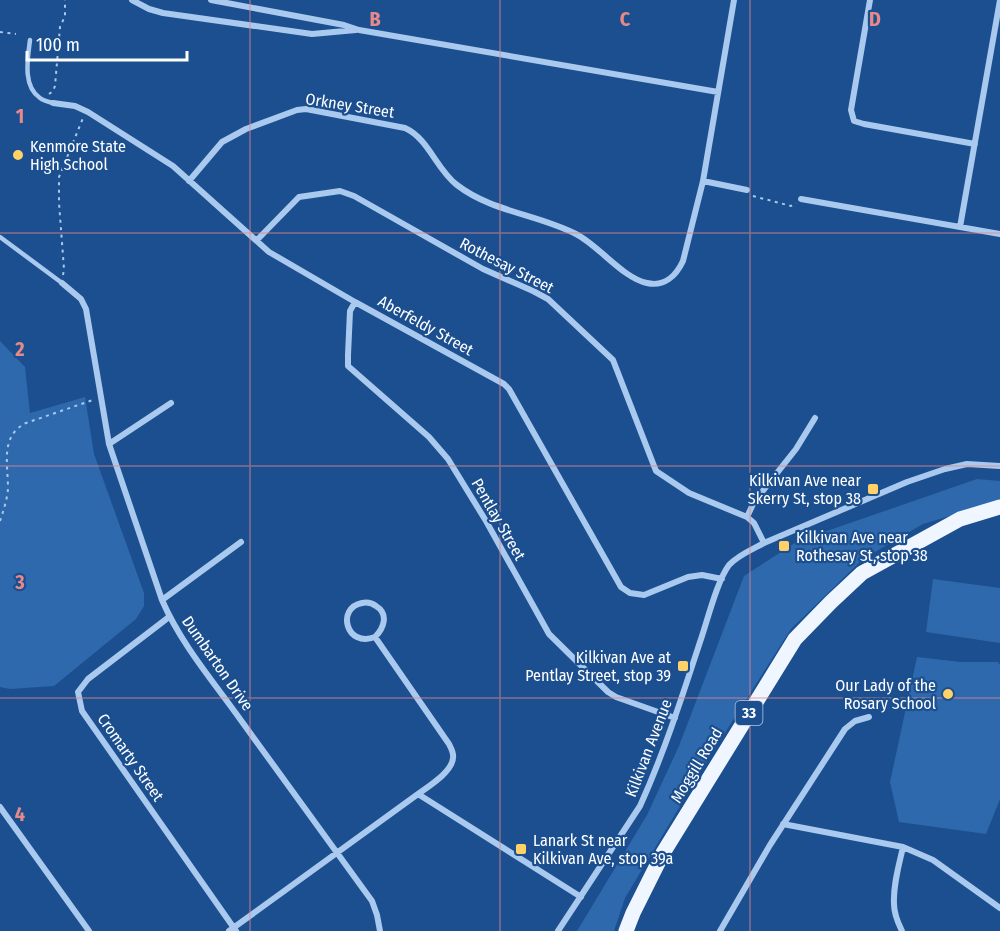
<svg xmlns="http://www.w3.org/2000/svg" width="1000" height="931" viewBox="0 0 1000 931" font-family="'Fira Sans Condensed',sans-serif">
	<rect width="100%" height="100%" fill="#1b4f8f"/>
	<path fill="#2e69ad" d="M0,341L25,367L30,413L85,397L94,454L144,593V606L136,619L54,686L10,689L0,687Z
		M977,479L1000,481V501L923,524L863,559L791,629L707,761L625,898L614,931H577L647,815L679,746L744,576L798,541Z
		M933,579L1000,588V643L926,632Z
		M917,657L961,662H998L1000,665V799L986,834L899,822L890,782Z"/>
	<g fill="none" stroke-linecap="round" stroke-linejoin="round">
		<path stroke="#a9c9ee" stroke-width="2" stroke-dasharray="3 4.5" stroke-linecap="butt" d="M0,32L16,34
			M49,94L53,91L55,86L60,27L65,16V0
			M753,196L791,206L796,203
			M63,275L64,269L59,203V177L83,118
			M0,521C3,512 7,500 8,489C8,463 0,436 26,423L93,400"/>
		<path stroke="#a9c9ee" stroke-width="4.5" d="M30,40C28,57 22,86 40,98C44,101 49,102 53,103
			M0,237L62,283"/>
		<path stroke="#a9c9ee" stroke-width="6" d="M132,0L149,9L163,13L312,34L356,30
			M211,0L344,25L359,30L718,92
			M870,0L851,110L854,121L864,124L975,144
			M53,103L75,106L88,112L173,166L269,252L355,302L504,384L509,389L621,587L630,593L644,595L688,577L702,575L722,579
			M189,181L222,142L246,129L297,110L306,109L405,128C429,139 436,169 457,185C492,212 537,214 576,234C598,245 624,279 647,283C664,287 676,276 683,261L703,181L734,0
			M703,181L747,190
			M801,199L1000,234
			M960,227L1000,0
			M257,240L299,197L340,191L354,196L483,269L533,291L548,299L613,360L656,471L689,493L747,517L754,523L764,543
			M62,283L81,299L86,309L109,444L162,600C181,644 213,681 240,719C284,780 328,841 372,901L377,915L380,931
			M355,302L350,311L348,355V366L429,437L448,459L486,521L549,634L608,692L616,697L675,718
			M109,444L171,403
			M747,517L754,502L796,449L815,418
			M162,600L241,542
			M169,617L88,679L78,692L82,711L236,931
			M418,794L581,897
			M0,807L89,931
			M783,824L903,847L933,860L1000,908
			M229,931L418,794C429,786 452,772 453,758C454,753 451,748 449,744L375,637C346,648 336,608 362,603C367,602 372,603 376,606C389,614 384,628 375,637
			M558,931L640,806C664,753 682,697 700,642C707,622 717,581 729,565C738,555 753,549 764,543L907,482L945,469L967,464L1000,466
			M720,931L770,845L845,729L855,721L869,717
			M902,931C898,923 894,913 894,904C893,885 899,865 903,847"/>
		<path stroke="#f0f6ff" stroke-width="15" d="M626,931L633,913L663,853L795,639L831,602L862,573L960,519L1000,507"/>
	</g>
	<path fill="none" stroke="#e88989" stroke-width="1.5" stroke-opacity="0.55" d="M250,0V931M500,0V931M750,0V931M0,233H1000M0,466H1000M0,698H1000"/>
	<g fill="#ffd166" stroke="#1b4f8f" stroke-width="2">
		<circle cx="18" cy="155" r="6"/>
		<rect x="867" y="483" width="12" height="12" rx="3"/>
		<rect x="778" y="540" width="12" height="12" rx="3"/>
		<rect x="677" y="660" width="12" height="12" rx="3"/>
		<circle cx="948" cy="694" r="6"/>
		<rect x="515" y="843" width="12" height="12" rx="3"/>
	</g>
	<g text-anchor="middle" stroke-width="4.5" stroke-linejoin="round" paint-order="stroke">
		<rect fill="#1b4f8f" stroke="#bbcadd" stroke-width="1.5" x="735.5" y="701" width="27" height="24" rx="4.5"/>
		<g font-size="15" font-weight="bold" fill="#fff">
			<text x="749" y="718">33</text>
		</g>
		<g font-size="16" fill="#fff" stroke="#1b4f8f">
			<text transform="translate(350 105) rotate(9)" y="6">Orkney Street</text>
			<text transform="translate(507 265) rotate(27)" y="6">Rothesay Street</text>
			<text transform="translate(426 325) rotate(29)" y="6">Aberfeldy Street</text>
			<text transform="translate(499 519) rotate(60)" y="6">Pentlay Street</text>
			<text transform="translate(218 663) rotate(55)" y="6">Dumbarton Drive</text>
			<text transform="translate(648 748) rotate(-69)" y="6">Kilkivan Avenue</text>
			<text transform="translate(131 757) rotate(55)" y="6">Cromarty Street</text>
			<text transform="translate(696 765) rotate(-59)" y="6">Moggill Road</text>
		</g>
		<g font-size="16" fill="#fff" stroke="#1b4f8f" text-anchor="start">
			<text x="30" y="152">Kenmore State<tspan x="30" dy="18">High School</tspan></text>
			<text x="861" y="486" text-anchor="end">Kilkivan Ave near<tspan x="861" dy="18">Skerry St, stop 38</tspan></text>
			<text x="796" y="543">Kilkivan Ave near<tspan x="796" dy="18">Rothesay St, stop 38</tspan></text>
			<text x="671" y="663" text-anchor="end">Kilkivan Ave at<tspan x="671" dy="18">Pentlay Street, stop 39</tspan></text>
			<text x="936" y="691" text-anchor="end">Our Lady of the<tspan x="936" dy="18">Rosary School</tspan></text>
			<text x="533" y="846">Lanark St near<tspan x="533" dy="18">Kilkivan Ave, stop 39a</tspan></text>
		</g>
	</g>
	<g font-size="20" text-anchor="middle" font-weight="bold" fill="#e88989" stroke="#1b4f8f" stroke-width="4.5" stroke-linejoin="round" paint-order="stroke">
		<text x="375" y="26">B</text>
		<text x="625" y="26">C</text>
		<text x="875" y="26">D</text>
		<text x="20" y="123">1</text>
		<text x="20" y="356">2</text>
		<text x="20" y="589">3</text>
		<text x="20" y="821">4</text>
	</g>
	<path d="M27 51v9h160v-9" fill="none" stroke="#ffffff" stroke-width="3"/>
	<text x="36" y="51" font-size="18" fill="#ffffff" stroke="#1b4f8f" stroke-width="4.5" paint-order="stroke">100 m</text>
</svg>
